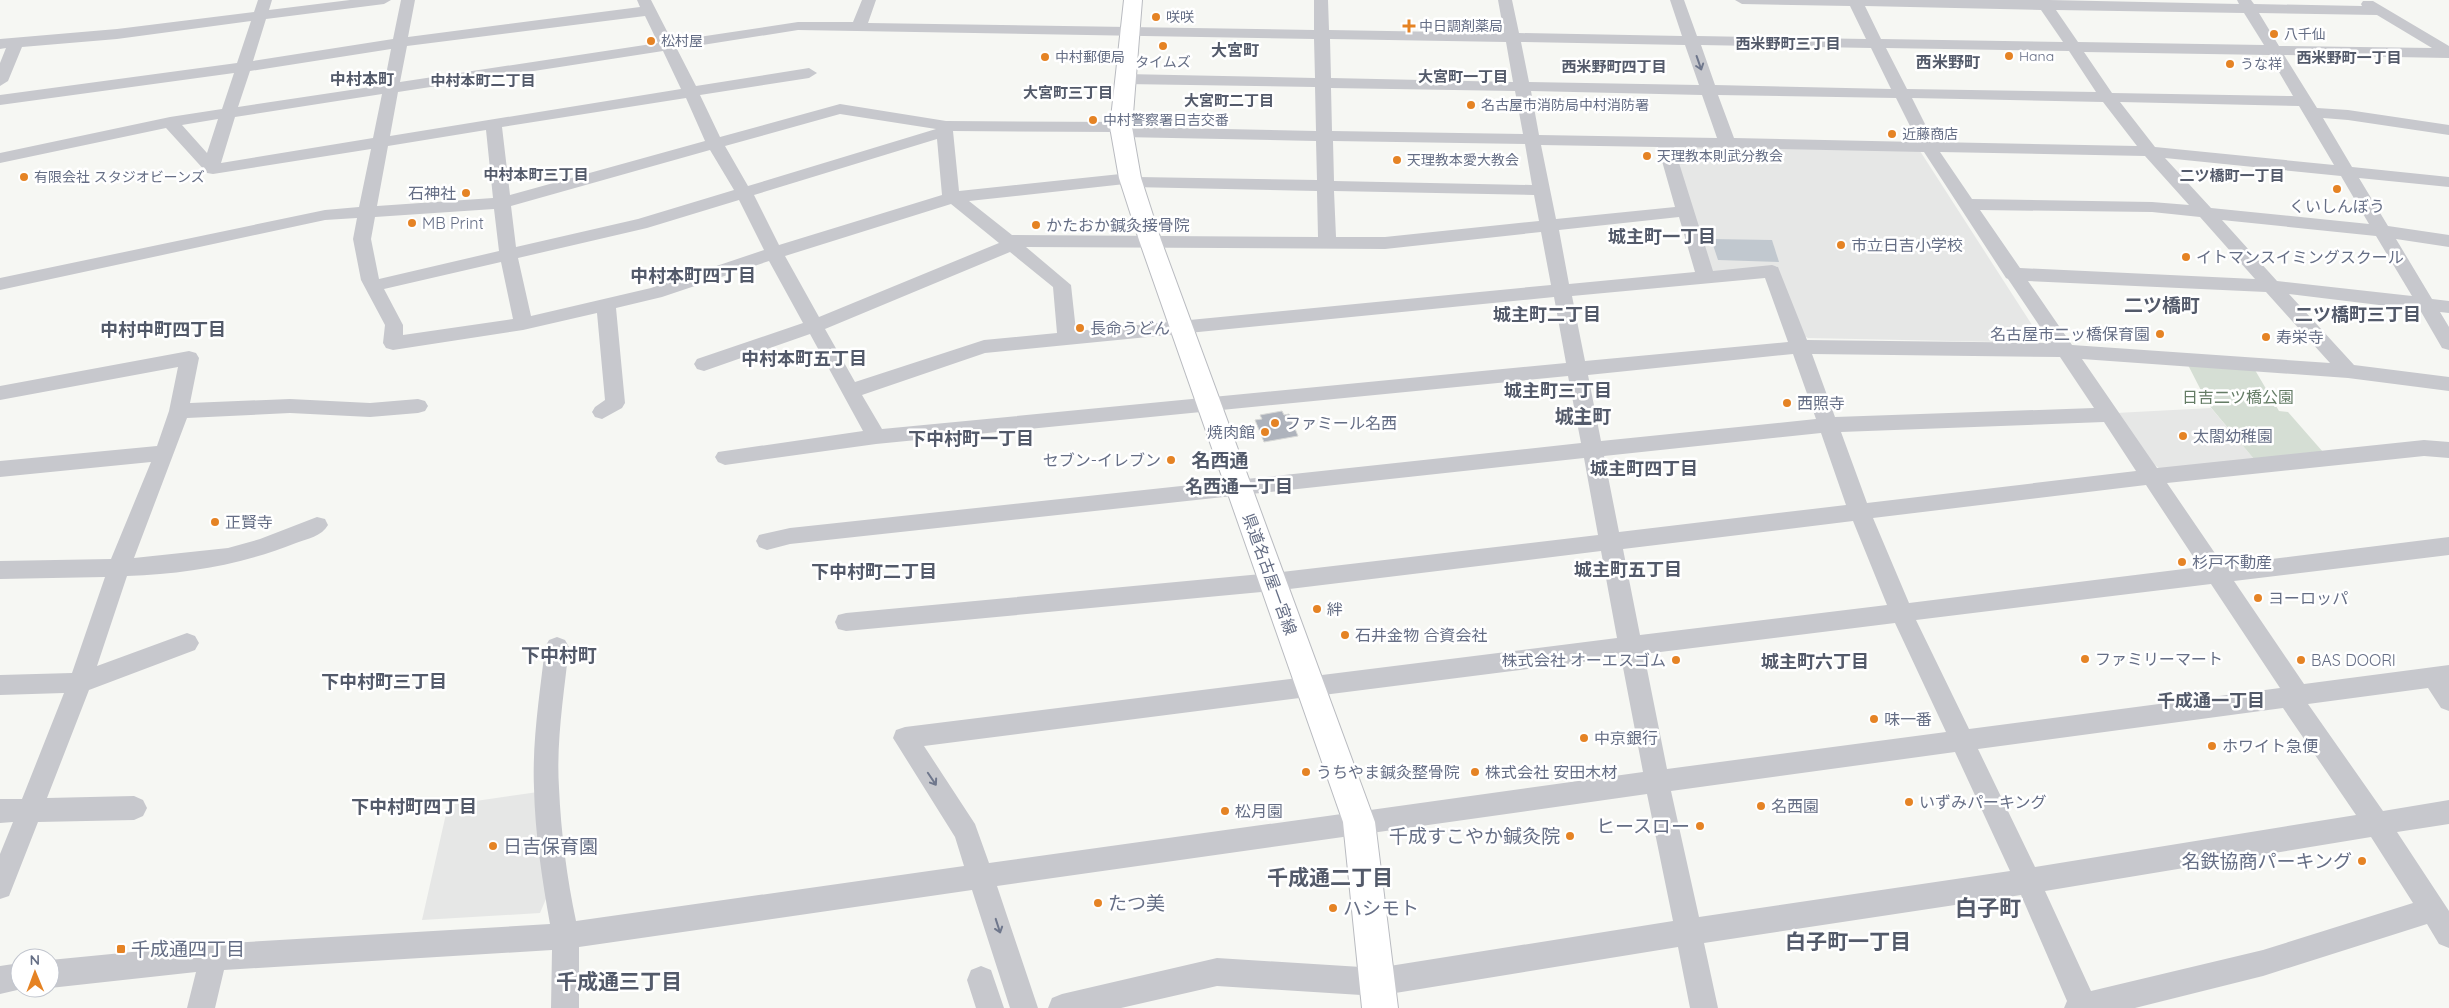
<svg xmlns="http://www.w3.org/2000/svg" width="2449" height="1008" viewBox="0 0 2449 1008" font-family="Quicksand,'Noto Sans JP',sans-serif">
	<rect width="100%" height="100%" fill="#f6f7f3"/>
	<path fill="#e6e7e6" d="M1675,145L1920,151L2041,339L2040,343L1808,338L1802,335L1777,266L1716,272L1708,270L1672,147Z
		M2211,408L2254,459L2162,470L2147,460L2116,413Z
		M538,792L551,887L540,913L422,920L448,805Z"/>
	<path fill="#d5ded4" d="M2188,365L2255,370L2279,411L2288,412L2323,452L2254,459L2208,404Z"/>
	<path fill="#c1c8cf" d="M1711,239L1772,240L1779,262L1718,260Z"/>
	<path fill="#aeb3bc" stroke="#d7d8d6" d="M1282,411L1284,415L1289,414L1298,436L1264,442L1255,420L1262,419L1260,415Z"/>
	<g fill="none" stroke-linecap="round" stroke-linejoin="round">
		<g stroke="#b9bbc0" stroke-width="2">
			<path id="major" d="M1124,0H1142L1132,127L1141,178L1161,240L1375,822L1398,1008H1362L1343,822L1139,240L1119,178L1110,127Z"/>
		</g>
		<path fill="#c7c8cd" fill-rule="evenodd" d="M258,0H272L269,10L350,0H391L384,4L266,19L253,61L393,39L401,0H415L408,37L640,7L637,0H651L672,41L798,22H853L862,0H876L868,23L1314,30V0H1328L1329,30L1504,33L1498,0H1512L1519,33L1682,36L1670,0H1684L1697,36L1866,39L1850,6L1742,4L1735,0H2049L2239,4L2237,0H2251L2254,4L2362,6L2361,4L2363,1H2373L2449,46V58L2284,55L2317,108L2348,110L2449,125V135L2348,120L2323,118L2352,167L2449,177V187L2359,178L2388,226L2449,235V247L2396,239L2432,299L2449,301V313L2440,312L2449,327V350L2442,348L2420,310L2289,294L2354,365L2449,377V391L2348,378L2082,359L2157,468L2424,440L2449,442V458L2424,456L2167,483L2223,565L2449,537V555L2234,581L2304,684L2449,665V711L2441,708L2428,688L2308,704L2383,811L2449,800V824L2397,832L2449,911V948L2439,944L2427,924L2263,976L2135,1008H2064L2067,1001L2021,895L1704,943L1718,1008H1690L1678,947L1377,996L1217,986L1121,1008H1048L1052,998L1062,994L1217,958L1377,968L1673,921L1647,794L997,886L1038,1008H1010L972,890L579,947V1008H551L552,950L224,970L215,1008H187L196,972L50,988V960L214,944L550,924C542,879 535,833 534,788C532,741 540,693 545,647L549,640L557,637L565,640L569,647C564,693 556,742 559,788C561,833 567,878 576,921L964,866L955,837L893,738L896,730L905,727L1617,638L1601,551L1273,591L846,631L838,629L835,622L838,615L846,613L1273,573L1598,535L1584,458L790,544L767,550L759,547L756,541L759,535L790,528L1581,443L1568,376L876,444L725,465L718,462L715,457L718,452L863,431L810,334L704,371L697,369L694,364L697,359L803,323L769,261L662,297L616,308L625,403L622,408L602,419L595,417L592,412L595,407L605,400L597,313L523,330L393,350L386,348L383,343L385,325L361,280L353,239L357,218L325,220L0,290V278L325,210L359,207L371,149L213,174L207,173L166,128L0,163V153L170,117L222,109L234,73L0,105V95L237,63L251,21L117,39L22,47L8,81L0,86V63L6,48L0,49V39L117,29L254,12ZM1865,6L2041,10L2063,42L1881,39ZM2056,10L2244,13L2264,45L2078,42ZM2259,13L2377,15L2432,48L2279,46ZM645,16L658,43L400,82L407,46ZM798,30L1314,39L1315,78L1125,74L1117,79L1125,84L1315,87L1316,131L1129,127L1127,124L1121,122L946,121L840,104L720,137L700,95L809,78L817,73L809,68L696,86L677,49ZM1330,39L1506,42L1513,82L1331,78ZM1521,42L1685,45L1699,85L1529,82ZM1701,45L1871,48L1891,89L1715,85ZM1886,48L2069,51L2096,92L1907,89ZM391,49L384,85L238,107L250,71ZM663,51L681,89L390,136L398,92ZM2084,52L2269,55L2293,96L2112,93ZM1331,88L1515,91L1523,134L1332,131ZM1531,91L1702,95L1717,138L1539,135ZM382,94L373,138L221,163L235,117ZM1718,95L1896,98L1918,142L1734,138ZM686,98L705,141L510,195L502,127ZM1912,98L2103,102L2137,146L1934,142ZM2120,102L2299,106L2334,165L2155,147ZM840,114L936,129L748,186L725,146ZM218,119L207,153L182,125ZM486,130L493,198L377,206L388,146ZM953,131L1114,132L1116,135L1122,137L1316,141L1317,180L1138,177L1130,173L959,191ZM937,139L942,195L779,245L754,195ZM1333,141L1525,144L1532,185L1334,181ZM1541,145L1658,147L1675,207L1556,219ZM1674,147L1924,152L2006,278L2008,279L2051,343L1807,340L1778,267L1772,265L1713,271ZM710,150L734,190L638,219L516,247L511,206ZM1940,152L2145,156L2189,205L2152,202L1972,199ZM2165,158L2341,176L2369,224L2211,208ZM1125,184L1132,187L1317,191L1318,237L1012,235L969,201ZM1334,191L1534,195L1539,221L1385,237H1336ZM739,200L764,250L651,288L531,316L518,258L647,228ZM951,204L999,243L819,317L785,256ZM494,209L499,251L379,279L371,239L375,217ZM1980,210L2152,212L2200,217L2255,279L2020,268ZM1679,217L1695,272L1569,284L1559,230ZM2222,220L2376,236L2412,296L2277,281ZM1541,232L1551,285L1076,331L1071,285L1026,247L1385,249ZM1010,252L1053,287L1057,333L984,340L855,382L825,329ZM501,262L513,319L403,335V325L384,289ZM1765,278L1788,342L1585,361L1572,296ZM2028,281L2266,292L2330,363L2072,345ZM1554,297L1566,363L882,429L862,395L985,353ZM1793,354L1816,419L1601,441L1588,375ZM1812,354L2060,357L2094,408L1835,417ZM2104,422L2136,471L1867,503L1841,432ZM1821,433L1846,505L1619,532L1604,456ZM2146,485L2200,567L1909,603L1873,518ZM1853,521L1887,605L1640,635L1623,549ZM2211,584L2280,688L1969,729L1916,620ZM1895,623L1946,732L1667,769L1644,654ZM1621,657L1643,772L989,863L975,824L924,746ZM2283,708L2356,815L2035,867L1978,749ZM1955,752L2010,871L1699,917L1671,791ZM2371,837L2413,903L2263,950L2091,991L2045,891Z
			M189,351L196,353L199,358L190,403L290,399L370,403L418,399L425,401L428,406L425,411L418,413L370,417L290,413L187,418L134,558L228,548L260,539L317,517L325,519L328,525C322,536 307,539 296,543C241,565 186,574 127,576L97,666L187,633L195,636L199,643L195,650L89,690L47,798L134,796L143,800L147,808L143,816L134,820L38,822L9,896L0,899V854L13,822L0,823V799H22L64,693L0,695V675L72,673L105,577L0,579V561L111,559L151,462L0,477V461L157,446L169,411L178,367L0,400V386Z
			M20,963V988H26L0,994V966Z
			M981,966L991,970L1004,1008H976L967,980L971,970Z"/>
		<use href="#major" fill="#fff" fill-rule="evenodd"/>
	</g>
	<defs><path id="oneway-shaft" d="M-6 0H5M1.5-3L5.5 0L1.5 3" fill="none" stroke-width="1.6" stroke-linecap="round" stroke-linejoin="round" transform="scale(1.25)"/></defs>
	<g stroke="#6f778c">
		<use href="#oneway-shaft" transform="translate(1699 63) rotate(71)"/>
		<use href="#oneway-shaft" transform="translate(932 779) rotate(56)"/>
		<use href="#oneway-shaft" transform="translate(998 926) rotate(72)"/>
	</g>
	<g fill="#e58324" stroke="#fff" stroke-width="2">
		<circle cx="1156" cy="17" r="5"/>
		<path d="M1406.5 18.5h5v5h5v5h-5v5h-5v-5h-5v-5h5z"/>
		<circle cx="2274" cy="34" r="5"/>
		<circle cx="651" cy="41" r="5"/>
		<circle cx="1163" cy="46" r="5"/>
		<circle cx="2009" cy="56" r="5"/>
		<circle cx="1045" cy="57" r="5"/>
		<circle cx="2230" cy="64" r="5"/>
		<circle cx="1471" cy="105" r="5"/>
		<circle cx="1093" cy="120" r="5"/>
		<circle cx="1892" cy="134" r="5"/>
		<circle cx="1647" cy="156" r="5"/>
		<circle cx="1397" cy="160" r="5"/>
		<circle cx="24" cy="177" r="5"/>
		<circle cx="2337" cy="189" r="5"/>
		<circle cx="466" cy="193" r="5"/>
		<circle cx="412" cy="223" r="5"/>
		<circle cx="1036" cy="225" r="5"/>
		<circle cx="1841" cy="245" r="5"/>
		<circle cx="2186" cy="257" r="5"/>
		<circle cx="1080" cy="328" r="5"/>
		<circle cx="2160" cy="334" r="5"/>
		<circle cx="2266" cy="337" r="5"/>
		<circle cx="1787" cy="403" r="5"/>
		<circle cx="1275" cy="423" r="5"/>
		<circle cx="1265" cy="432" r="5"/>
		<circle cx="2183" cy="436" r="5"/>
		<circle cx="1171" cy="460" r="5"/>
		<circle cx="215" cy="522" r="5"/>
		<circle cx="2182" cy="562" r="5"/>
		<circle cx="2258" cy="598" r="5"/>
		<circle cx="1317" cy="609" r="5"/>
		<circle cx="1345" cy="635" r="5"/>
		<circle cx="2085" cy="659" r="5"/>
		<circle cx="1676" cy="660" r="5"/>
		<circle cx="2301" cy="660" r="5"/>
		<circle cx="1874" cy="719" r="5"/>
		<circle cx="1584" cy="738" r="5"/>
		<circle cx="2212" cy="746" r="5"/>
		<circle cx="1306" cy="772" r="5"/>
		<circle cx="1475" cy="772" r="5"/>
		<circle cx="1909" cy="802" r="5"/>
		<circle cx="1761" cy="806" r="5"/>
		<circle cx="1225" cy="811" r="5"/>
		<circle cx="1700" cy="826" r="5"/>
		<circle cx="1570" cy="836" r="5"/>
		<circle cx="493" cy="846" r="5"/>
		<circle cx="2362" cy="861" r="5"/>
		<circle cx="1098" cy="903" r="5"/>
		<circle cx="1333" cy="908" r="5"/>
		<rect x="116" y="944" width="10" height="10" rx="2.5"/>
	</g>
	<g text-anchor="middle" stroke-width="5" stroke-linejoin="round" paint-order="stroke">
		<g font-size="14" fill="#656e85" stroke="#fff" text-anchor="start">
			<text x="1166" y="22">咲咲</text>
			<text x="1419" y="31">中日調剤薬局</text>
			<text x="2284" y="39">八千仙</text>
			<text x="661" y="46">松村屋</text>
			<text x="2019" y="61">Hana</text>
			<text x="1055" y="62">中村郵便局</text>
			<text x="1163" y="67" text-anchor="middle">タイムズ</text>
			<text x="2240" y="69">うな祥</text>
			<text x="1481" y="110">名古屋市消防局中村消防署</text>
			<text x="1103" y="125">中村警察署日吉交番</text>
			<text x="1902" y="139">近藤商店</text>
			<text x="1657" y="161">天理教本則武分教会</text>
			<text x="1407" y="165">天理教本愛大教会</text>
			<text x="34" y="182">有限会社 スタジオビーンズ</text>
		</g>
		<g font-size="15" font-weight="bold" fill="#535a6a" stroke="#fff">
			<text x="1788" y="49">西米野町三丁目</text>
			<text x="2349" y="63">西米野町一丁目</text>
			<text x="1614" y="72">西米野町四丁目</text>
			<text x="1463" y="82">大宮町一丁目</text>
			<text x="483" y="86">中村本町二丁目</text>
			<text x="1068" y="98">大宮町三丁目</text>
			<text x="1229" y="106">大宮町二丁目</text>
			<text x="536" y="180">中村本町三丁目</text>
			<text x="2232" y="181">二ツ橋町一丁目</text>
		</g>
		<g font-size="16" font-weight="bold" fill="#535a6a" stroke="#fff">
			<text x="1235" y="56">大宮町</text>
			<text x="1948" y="68">西米野町</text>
			<text x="362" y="85">中村本町</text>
		</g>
		<g font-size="16" fill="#656e85" stroke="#fff" text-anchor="start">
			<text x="456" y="199" text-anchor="end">石神社</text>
			<text x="2337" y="212" text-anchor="middle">くいしんぼう</text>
			<text x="422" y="229">MB Print</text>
			<text x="1046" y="231">かたおか鍼灸接骨院</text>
			<text x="1851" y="251">市立日吉小学校</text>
			<text x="2196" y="263">イトマンスイミングスクール</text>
			<text x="1090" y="334">長命うどん</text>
			<text x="2150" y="340" text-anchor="end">名古屋市二ッ橋保育園</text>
			<text x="2276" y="343">寿栄寺</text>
			<text x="1797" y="409">西照寺</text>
			<text x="1285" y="429">ファミール名西</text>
			<text x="1255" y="438" text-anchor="end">焼肉館</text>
			<text x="2193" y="442">太閤幼稚園</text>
			<text x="1161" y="466" text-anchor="end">セブン-イレブン</text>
			<text x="225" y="528">正賢寺</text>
			<text x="2192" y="568">杉戸不動産</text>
			<text x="2268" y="604">ヨーロッパ</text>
			<text x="1327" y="615">絆</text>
			<text x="1355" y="641">石井金物 合資会社</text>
			<text x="2095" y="665">ファミリーマート</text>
			<text x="1666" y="666" text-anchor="end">株式会社 オーエスゴム</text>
			<text x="2311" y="666">BAS DOORI</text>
			<text x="1884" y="725">味一番</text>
			<text x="1594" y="744">中京銀行</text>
			<text x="2222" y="752">ホワイト急便</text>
			<text x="1316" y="778">うちやま鍼灸整骨院</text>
			<text x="1485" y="778">株式会社 安田木材</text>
			<text x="1919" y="808">いずみパーキング</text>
			<text x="1771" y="812">名西園</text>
			<text x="1235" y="817">松月園</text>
		</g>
		<g font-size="16" fill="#647c65" stroke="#fff">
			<text x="2238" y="403">日吉二ツ橋公園</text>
		</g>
		<g font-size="16" fill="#656e85" stroke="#fff">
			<text transform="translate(1270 574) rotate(70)" y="6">県道名古屋一宮線</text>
		</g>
		<g font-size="18" font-weight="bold" fill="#535a6a" stroke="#fff">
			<text x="1662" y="243">城主町一丁目</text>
			<text x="693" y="282">中村本町四丁目</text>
			<text x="1547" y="321">城主町二丁目</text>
			<text x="2358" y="321">二ツ橋町三丁目</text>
			<text x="163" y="336">中村中町四丁目</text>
			<text x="804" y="365">中村本町五丁目</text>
			<text x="1558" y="397">城主町三丁目</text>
			<text x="971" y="445">下中村町一丁目</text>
			<text x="1644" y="475">城主町四丁目</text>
			<text x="1239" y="493">名西通一丁目</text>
			<text x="1628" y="576">城主町五丁目</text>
			<text x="874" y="578">下中村町二丁目</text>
			<text x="1815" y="668">城主町六丁目</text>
			<text x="384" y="688">下中村町三丁目</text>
			<text x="2211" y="707">千成通一丁目</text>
			<text x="414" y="813">下中村町四丁目</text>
		</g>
		<g font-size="19" font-weight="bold" fill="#535a6a" stroke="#fff">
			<text x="2162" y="312">二ツ橋町</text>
			<text x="1583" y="423">城主町</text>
			<text x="1220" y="467">名西通</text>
			<text x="559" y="662">下中村町</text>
		</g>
		<g font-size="19" fill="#656e85" stroke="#fff" text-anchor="start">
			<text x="1690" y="833" text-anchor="end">ヒースロー</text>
			<text x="1560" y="843" text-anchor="end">千成すこやか鍼灸院</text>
			<text x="503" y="853">日吉保育園</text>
			<text x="2352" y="868" text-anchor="end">名鉄協商パーキング</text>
			<text x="1108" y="910">たつ美</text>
			<text x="1343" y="915">ハシモト</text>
			<text x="131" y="956">千成通四丁目</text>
		</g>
		<g font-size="21" font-weight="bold" fill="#535a6a" stroke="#fff">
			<text x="1330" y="885">千成通二丁目</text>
			<text x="1848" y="949">白子町一丁目</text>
			<text x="619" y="989">千成通三丁目</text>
		</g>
		<g font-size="22" font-weight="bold" fill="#535a6a" stroke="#fff">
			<text x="1988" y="916">白子町</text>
		</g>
	</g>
	<g transform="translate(35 973) rotate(359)"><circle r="24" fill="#ffffff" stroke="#c1c5ce"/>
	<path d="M0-4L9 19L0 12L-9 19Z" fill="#e58324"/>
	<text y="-8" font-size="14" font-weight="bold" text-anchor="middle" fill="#656e85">N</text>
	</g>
</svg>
